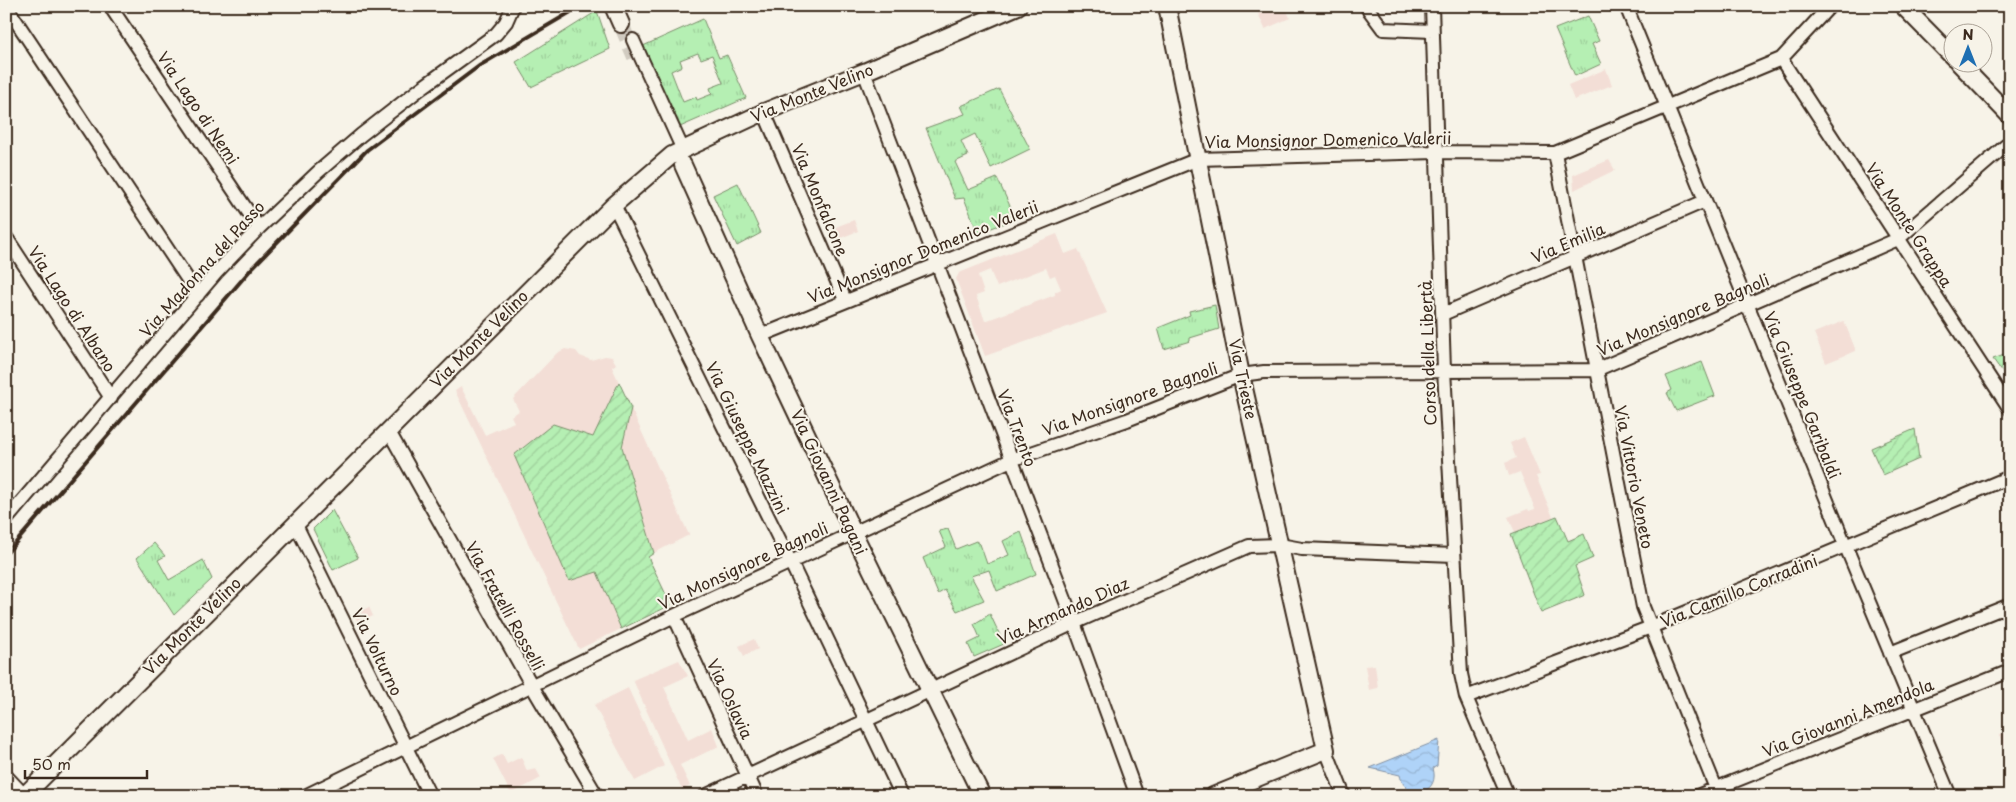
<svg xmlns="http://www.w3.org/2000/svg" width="2016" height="802" viewBox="0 0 2016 802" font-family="'Playpen Sans',sans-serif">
	<defs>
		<pattern id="grass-tufts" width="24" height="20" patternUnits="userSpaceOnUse" patternTransform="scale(1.25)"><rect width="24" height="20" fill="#b5efb3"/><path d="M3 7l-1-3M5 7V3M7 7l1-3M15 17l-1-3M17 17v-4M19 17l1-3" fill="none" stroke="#9dcd9a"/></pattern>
		<pattern id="garden-furrows" width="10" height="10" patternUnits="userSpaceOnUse" patternTransform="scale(1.25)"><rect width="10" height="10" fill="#b5efb3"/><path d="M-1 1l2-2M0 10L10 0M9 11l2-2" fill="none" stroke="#9dcd9a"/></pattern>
		<pattern id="water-waves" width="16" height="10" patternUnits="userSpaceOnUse" patternTransform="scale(1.25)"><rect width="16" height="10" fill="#afd3f8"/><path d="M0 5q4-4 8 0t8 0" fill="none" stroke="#97b5d4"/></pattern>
	</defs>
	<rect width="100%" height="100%" fill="#f7f3e8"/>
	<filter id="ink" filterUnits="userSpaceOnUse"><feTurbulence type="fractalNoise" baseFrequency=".02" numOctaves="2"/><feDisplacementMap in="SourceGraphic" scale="10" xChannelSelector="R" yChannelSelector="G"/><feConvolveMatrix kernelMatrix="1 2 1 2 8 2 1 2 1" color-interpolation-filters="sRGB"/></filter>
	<g filter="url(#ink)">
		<path fill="#f3ded6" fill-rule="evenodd" d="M1269,6H1285L1290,18L1265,29L1257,11Z
			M1606,69L1612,85L1574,100L1568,85Z
			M1609,160L1615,170L1574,190L1573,175Z
			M854,220L858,231L838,239L833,228Z
			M1057,234L1065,254L1078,249L1107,313L985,356L956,279L959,273ZM1046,268L1050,277L1055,275L1061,289L1055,292V295L985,321L976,296L984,293L978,275L990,270L997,287Z
			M1844,321L1856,351L1826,363L1814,333Z
			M565,349L576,351L580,356L591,360L605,356L612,357L616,364L612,367L689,535L648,556L671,605L579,649L455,391L461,387L485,435L514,422L511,416L519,411L513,399L557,353Z
			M1524,437L1540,475L1536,476L1553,517L1515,532L1508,517L1528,509L1529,511L1535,509L1520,472L1509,476L1505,463L1516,458L1510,443Z
			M369,607L373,616L358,623L354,614Z
			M754,639L758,649L744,656L739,646Z
			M679,660L688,676L664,687L688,740L712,728L719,746L680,765L690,786L682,790L633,680Z
			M1375,665L1378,688L1369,690L1365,666Z
			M628,688L664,766L635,781L594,705Z
			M2010,730V752L2007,753L1999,735Z
			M502,754L507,764L521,757L527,771L536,769L541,778L511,794L493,759Z"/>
		<path fill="url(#grass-tufts)" stroke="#788c68" fill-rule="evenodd" d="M597,11L610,49L531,87L516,62Z
			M1588,16L1599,41L1592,44L1601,64L1575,76L1555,29Z
			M703,19L719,58L727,55L746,98L680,127L643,46ZM698,53L701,59L712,55L723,83L710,88L712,94L697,100L696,97L683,102L671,71L682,66L680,60Z
			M999,89L1030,149L991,168L975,134L961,141L968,156L955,162L968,190L997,178L1016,219L978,233L964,198L955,199L926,128L965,114L961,106Z
			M738,183L761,233L737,246L713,195Z
			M1215,305L1219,329L1190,338V341L1164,349L1158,328L1190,315L1189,311Z
			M2010,353V383L1993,359Z
			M1702,362L1715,396L1676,411L1667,393L1672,390L1666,376Z
			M332,510L358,558L333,570L313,529Z
			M948,529L956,549L976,541L980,544L987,564L1009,555L1003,541L1021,532L1036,574L997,591L989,570L971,576L984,600L957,611L945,590L938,594L923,558L946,547L939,531Z
			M154,543L165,556L158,560L169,580L203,560L212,579L174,615L137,558Z
			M990,614L1004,644L974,657L968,644L980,638L974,624Z"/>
		<path fill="url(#garden-furrows)" stroke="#788c68" d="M619,382L631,408L622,447L654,553L648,557L671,605L621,629L597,572L569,581L514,455L553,424L593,437Z
			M1915,429L1919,459L1883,475L1871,448Z
			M1557,516L1568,541L1584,534L1593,558L1575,566L1585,595L1541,613L1511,534Z"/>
		<path fill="url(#water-waves)" stroke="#818fa1" d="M1439,740L1437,766L1433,768C1441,795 1405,802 1400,775L1370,768Z"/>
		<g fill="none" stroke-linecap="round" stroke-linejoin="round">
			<path stroke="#d1cbc0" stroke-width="16" stroke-dasharray="16 8" stroke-linecap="butt" d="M621,24L635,57"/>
			<g stroke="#3b2a1e" stroke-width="16">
				<path id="minor" d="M6,6L198,295
					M110,6L259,228
					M1366,6L1383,29L1432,31
					M1432,6L1444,370L1461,674L1466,697L1508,796
					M1626,6L1846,547L1950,796
					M633,40L683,150
					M1781,59L2010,409
					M864,72L1074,623L1137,796
					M764,112L845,300
					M1555,153L1643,607L1719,796
					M614,205L790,561L902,796
					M6,237L111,398
					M1443,314L1705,201
					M760,336L1198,159L1436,152L1555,153L1781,59L1830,6
					M388,430L532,686L597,796
					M6,520L216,273L259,228L318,172L361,135L420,89L496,34L506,22L513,6
					M295,523L430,796
					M674,616L757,796
					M1890,653L2010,605
					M1466,697L1651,627L2010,477
					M1326,750L1344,796
					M6,776L25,796
					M305,796L674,616L1011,460L1127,420L1241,375L1264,372L1596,370L1898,239L2010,142
					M705,796L1074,623L1249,546L1280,545L1302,549L1454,555
					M1697,796L2010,671"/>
			</g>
			<g stroke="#3b2a1e" stroke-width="20">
				<path id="tertiary" d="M613,6L621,24
					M1167,6L1241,375L1326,750L1213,796
					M1903,6L1954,58
					M1958,62L2010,116
					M683,165L760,336L853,532L982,796
					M24,796L614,205L672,155L764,112L864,72L1018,6"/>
			</g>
			<use href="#minor" stroke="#f7f3e8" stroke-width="12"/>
			<use href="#tertiary" stroke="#f7f3e8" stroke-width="16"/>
			<path stroke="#3b2a1e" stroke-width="4" d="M6,554L253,267L367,150L479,66L581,6"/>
		</g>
	</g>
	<g text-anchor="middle" stroke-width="4" stroke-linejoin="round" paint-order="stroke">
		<g font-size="16" fill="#3b2a1e" stroke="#f7f3e8">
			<text transform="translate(812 93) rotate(-22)" y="6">Via Monte Velino</text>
			<text transform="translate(198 108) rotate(56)" y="6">Via Lago di Nemi</text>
			<text transform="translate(1328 140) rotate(-1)" y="6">Via Monsignor Domenico Valerii</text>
			<text transform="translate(820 200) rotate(67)" y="6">Via Monfalcone</text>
			<text transform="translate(1909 225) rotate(57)" y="6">Via Monte Grappa</text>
			<text transform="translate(1568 243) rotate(-23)" y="6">Via Emilia</text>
			<text transform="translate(923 252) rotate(-22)" y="6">Via Monsignor Domenico Valerii</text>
			<text transform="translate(202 269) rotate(-48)" y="6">Via Madonna del Passo</text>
			<text transform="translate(72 309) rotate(57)" y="6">Via Lago di Albano</text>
			<text transform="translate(1683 315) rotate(-23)" y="6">Via Monsignore Bagnoli</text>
			<text transform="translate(479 339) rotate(-45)" y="6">Via Monte Velino</text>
			<text transform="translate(1428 353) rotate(-92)" y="6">Corso della Libertà</text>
			<text transform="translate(1243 379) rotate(78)" y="6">Via Trieste</text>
			<text transform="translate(1802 395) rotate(68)" y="6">Via Giuseppe Garibaldi</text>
			<text transform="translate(1130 399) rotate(-20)" y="6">Via Monsignore Bagnoli</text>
			<text transform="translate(1017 428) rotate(69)" y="6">Via Trento</text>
			<text transform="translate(747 438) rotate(64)" y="6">Via Giuseppe Mazzini</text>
			<text transform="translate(1634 477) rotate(79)" y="6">Via Vittorio Veneto</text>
			<text transform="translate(829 482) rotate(65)" y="6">Via Giovanni Pagani</text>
			<text transform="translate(743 566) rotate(-25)" y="6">Via Monsignore Bagnoli</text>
			<text transform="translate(1739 591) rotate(-22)" y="6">Via Camillo Corradini</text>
			<text transform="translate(505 606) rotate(61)" y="6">Via Fratelli Rosselli</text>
			<text transform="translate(1063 611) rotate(-24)" y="6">Via Armando Diaz</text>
			<text transform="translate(192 626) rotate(-45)" y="6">Via Monte Velino</text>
			<text transform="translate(377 652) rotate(64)" y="6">Via Volturno</text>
			<text transform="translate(730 699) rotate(65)" y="6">Via Oslavia</text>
			<text transform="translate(1848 718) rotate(-22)" y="6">Via Giovanni Amendola</text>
		</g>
	</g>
	<rect width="2016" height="802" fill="none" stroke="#f7f3e8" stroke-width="25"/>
	<rect x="12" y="12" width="1991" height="777" fill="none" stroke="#3b2a1e" stroke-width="2" filter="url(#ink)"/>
	<g transform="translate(1968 48)"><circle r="24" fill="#f7f3e8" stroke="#aca397"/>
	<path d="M0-4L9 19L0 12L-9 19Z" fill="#1f6fb2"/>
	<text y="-8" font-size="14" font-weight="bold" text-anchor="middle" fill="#3b2a1e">N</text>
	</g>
	<path d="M25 770v8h122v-8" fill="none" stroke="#3b2a1e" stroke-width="2.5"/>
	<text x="32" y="770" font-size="15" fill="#3b2a1e" stroke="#f7f3e8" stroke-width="4" paint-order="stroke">50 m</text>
</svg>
